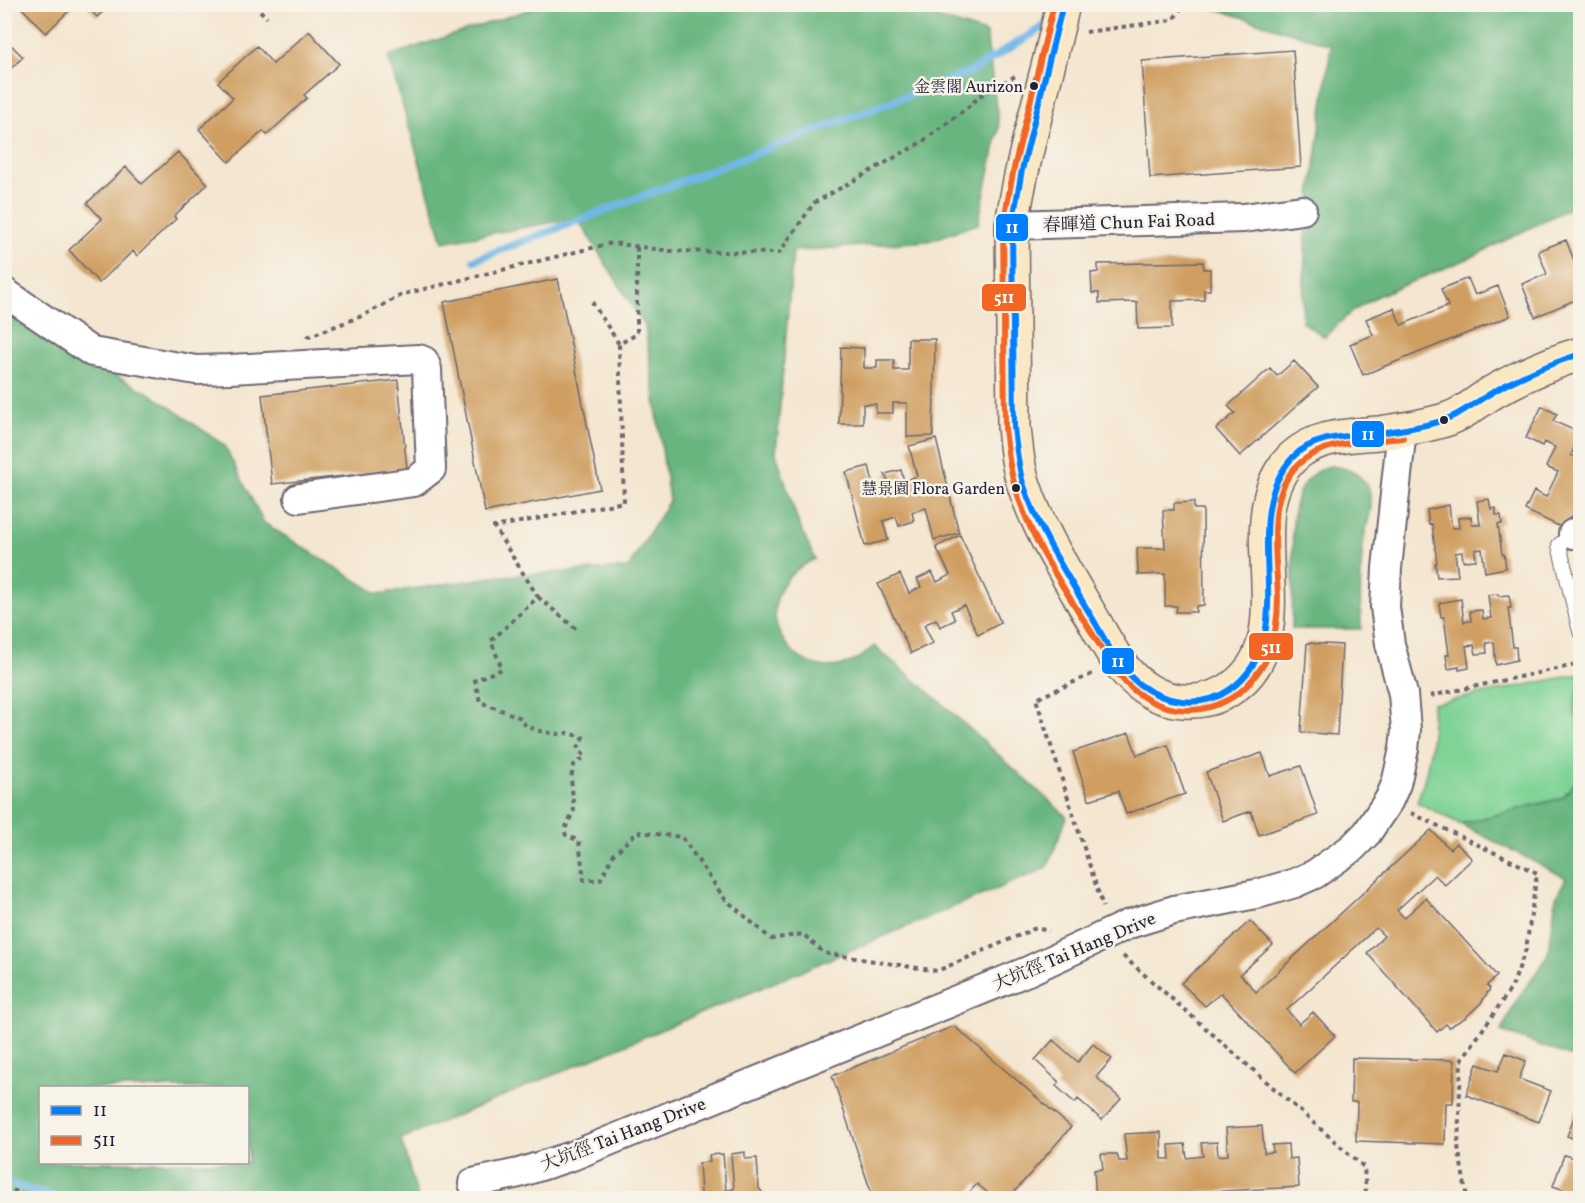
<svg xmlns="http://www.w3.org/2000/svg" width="1585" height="1203" viewBox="0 0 1585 1203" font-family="Vollkorn,'Noto Serif TC',serif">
	<rect width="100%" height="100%" fill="#f7f3e8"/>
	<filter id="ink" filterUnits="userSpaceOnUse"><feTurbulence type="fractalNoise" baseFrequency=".0167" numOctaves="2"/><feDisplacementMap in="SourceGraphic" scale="12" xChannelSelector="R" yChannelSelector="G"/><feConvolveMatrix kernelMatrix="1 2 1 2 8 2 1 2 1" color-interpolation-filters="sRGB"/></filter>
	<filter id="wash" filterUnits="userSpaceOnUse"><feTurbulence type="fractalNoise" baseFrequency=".008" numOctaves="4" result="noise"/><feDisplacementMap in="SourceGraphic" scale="24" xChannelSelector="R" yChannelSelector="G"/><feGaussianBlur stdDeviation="1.35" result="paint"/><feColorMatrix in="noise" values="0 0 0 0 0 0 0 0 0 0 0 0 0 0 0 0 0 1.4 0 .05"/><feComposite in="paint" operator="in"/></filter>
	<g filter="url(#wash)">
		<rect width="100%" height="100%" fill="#f4e6d0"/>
		<path fill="#7fd396" stroke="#507a68" stroke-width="1.5" d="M1580,674V682L1573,709L1580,732V777L1562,798L1460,824L1417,802C1429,770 1434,739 1432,704Z"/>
		<path fill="#67b57f" stroke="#446c5d" stroke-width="1.5" fill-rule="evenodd" d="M546,4L897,5L986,33L999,127L978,224L928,241L793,251L776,453L799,525L815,559C725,600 806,713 874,646L937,699L1067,817L1047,868L401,1139L418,1198H5L4,305L72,353L151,394L224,445L264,523L378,594L500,576L628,568L669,501L645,326L577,218L443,242L388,56ZM40,1088H248V1162H40Z
			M1212,4L1580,5V203L1472,257L1377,296L1350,313L1325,337L1302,322L1306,233L1331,45L1209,7Z
			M1330,466C1352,467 1373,480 1371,505C1371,513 1368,520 1366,528C1364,537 1363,546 1362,555C1360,580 1360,604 1361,629H1292C1292,607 1293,586 1293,564C1293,528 1286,478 1330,466Z
			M1580,682V732L1573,709Z
			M1580,777V1060L1501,1031L1515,1003L1547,957L1552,927L1556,897L1566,878L1460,824L1562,798Z"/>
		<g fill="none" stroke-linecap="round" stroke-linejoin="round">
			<path stroke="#70b7e7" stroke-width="8" d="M474,260L970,72L1048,24
				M4,1182L59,1198"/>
		</g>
		<g id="blocks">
			<path fill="#cf9e60" d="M18,4H76L46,33Z
				M85,4H111L97,17Z
				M309,31L339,64L304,95L307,98L267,135L263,131L229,162L199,129L233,98L218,82L257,46L273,64Z
				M4,38L23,57L4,75Z
				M1293,50L1301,167L1150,178L1142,61Z
				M178,152L208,184L174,216L176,219L137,256L133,251L99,283L69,250L102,219L87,203L126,167L142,184Z
				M1566,240L1575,263L1580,260V298L1535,317L1522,284L1547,274L1538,251Z
				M1203,262L1204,269H1210V290H1204V300L1172,301V328L1138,329L1137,302L1099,303V293H1092L1091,273L1098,272V264Z
				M1468,278L1475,295L1498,286L1510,316L1363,375L1350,344L1373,335L1366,319L1394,308L1401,325L1448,306L1441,289Z
				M558,279L600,489L485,512L444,302Z
				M908,339H935L933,436L907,437V403H893V413H876V404H863V424H839L841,347L864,348V368H877V360H894V370H908Z
				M1294,361L1318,387L1240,456L1216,429L1235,413L1228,406L1270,368L1277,376Z
				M398,380L407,469L272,484L262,395Z
				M1542,406L1557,414L1553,421L1580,433L1571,455L1580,460V496L1565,529L1525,510L1534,491L1546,497L1558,472L1546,467L1555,447L1544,442L1542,446L1526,438Z
				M936,439L959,533L934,540L926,508L912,512L914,521L899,526L896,517L883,521L888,540L865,546L846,472L869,466L874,486L888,482L885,474L901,470L904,481L917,476L909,446Z
				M1489,499L1491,509L1496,508V515H1501L1502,524H1498L1502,554H1504L1506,568L1485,572L1482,549L1475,550L1476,560L1463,561L1462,552L1455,553L1458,576L1437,577L1435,563H1437L1432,524L1429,525L1427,510L1449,505L1452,528H1459L1458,518L1471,517L1472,525H1480L1477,501Z
				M1194,502V509H1203L1204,605L1196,606V612H1176L1177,606H1165V574L1138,575L1137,548H1165L1163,510H1174V503Z
				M960,535L1001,623L978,635L964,605L951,611L955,620L940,627L936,619L924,625L933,643L911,653L878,584L900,574L909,593L921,587L917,579L932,572L937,582L950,575L936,547Z
				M1498,594L1499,596L1509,595L1511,608H1508L1513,647H1516L1517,660L1496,665L1494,642L1486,643L1487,653L1476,654L1474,645L1466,646L1469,668L1459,670V667L1448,669L1446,655H1449L1444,617H1441L1439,603L1461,599L1464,622L1471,621L1470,611L1482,610L1483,619L1491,618L1488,595Z
				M1307,643L1342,645L1337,735L1301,732Z
				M1129,733L1137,755L1168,745L1185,794L1126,814L1118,791L1089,800L1073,752Z
				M1262,753L1270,776L1301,766L1318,815L1259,835L1251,811L1223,821L1206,772Z
				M1431,830L1450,849L1456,843L1472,859L1445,885L1435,875L1397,910L1404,918L1426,898L1497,976L1487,985L1490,989L1481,1003L1465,1018L1449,1027L1446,1024L1437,1032L1367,953L1384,936L1376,928L1287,1010L1299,1024L1313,1012L1335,1036L1295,1073L1221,993L1205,1006L1181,983L1250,921L1273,945L1240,974L1256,992Z
				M954,1026L1071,1127L1009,1198H994L977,1184L964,1198H873L832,1076Z
				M1053,1040L1078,1062L1093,1044L1112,1059L1096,1077L1121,1099L1102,1120L1078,1099L1075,1103L1056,1086L1059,1082L1035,1060Z
				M1506,1053L1526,1061L1519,1079L1551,1091L1539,1122L1466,1095L1477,1064L1498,1071Z
				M1352,1058L1454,1060L1453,1103H1446L1445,1144L1356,1141L1357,1102H1351Z
				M1580,1101V1141L1567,1136Z
				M1262,1126L1264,1153L1273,1152L1272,1145L1288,1144L1289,1159L1297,1158L1299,1187L1096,1198L1094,1170L1103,1169L1101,1154H1117L1119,1161H1127L1124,1134L1161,1132L1162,1159H1170L1169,1145L1185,1144L1187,1158L1203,1156L1201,1143L1217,1142L1218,1156L1228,1155L1226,1128Z
				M1580,1142V1190L1579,1195L1553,1186L1564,1155L1574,1158Z
				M745,1152V1159L757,1158L759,1188L766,1198H698L701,1193L699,1163L710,1162L709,1155L723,1154L726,1190L734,1189L731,1154Z"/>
		</g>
	</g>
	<g filter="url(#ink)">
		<use href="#blocks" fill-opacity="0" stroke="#6c676f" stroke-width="1.5"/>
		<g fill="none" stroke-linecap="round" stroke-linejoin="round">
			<g stroke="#6c676f" stroke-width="16">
				<path id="lane" d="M1573,534L1559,545L1580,631"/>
			</g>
			<g stroke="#6c676f" stroke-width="32">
				<path id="street" d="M1012,225L1244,218L1302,210
					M4,292L92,352L196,370L230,369L419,359L424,361L427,369L431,469L414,482L299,498
					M1573,534L1580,530
					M473,1183L519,1173L572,1156L1028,971L1129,924L1174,910L1261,893L1295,883L1315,874L1352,848L1367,833L1389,800L1396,784L1404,749L1406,730L1403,694L1390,644L1385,607L1387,568L1402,429"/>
			</g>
			<g stroke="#6c676f" stroke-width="36">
				<path id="secondary" d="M1063,4C1047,78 1023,151 1012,225L1014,427C1016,447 1018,469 1025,488C1040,532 1065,571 1088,611C1105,638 1119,673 1148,690C1172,705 1205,705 1229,690C1310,639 1230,517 1293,457C1317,435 1348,436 1378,433C1401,430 1426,426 1448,419C1466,413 1478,401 1493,392C1521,376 1550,363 1580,354"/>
			</g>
			<path stroke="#6c676f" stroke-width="4" stroke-dasharray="4.5 4.5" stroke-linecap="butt" d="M254,4L267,18
				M1086,32L1173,20L1184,4
				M637,247V334L619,344L624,502L494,527L538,597L491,641L502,669L475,680L480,702L519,717L526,726L540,731L556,734L568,733L583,737L578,748L585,757L574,765L571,778L574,810L564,831L566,835L579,841L584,880H600L614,854L637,832L682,837L724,898L771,939L803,934L824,953L937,971L1036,928L1049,931
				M592,302L619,344
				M307,337L362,316L404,294L612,243L670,251L779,253L814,203L922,142L972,104L978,97L1017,75
				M538,597L576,629
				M1092,674L1036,699L1103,907
				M1430,696L1580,664
				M1411,813L1537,873L1526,949L1512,987L1461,1061L1458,1146L1467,1198
				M1123,956L1364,1167L1366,1194
				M4,1188L41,1198"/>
			<use href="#lane" stroke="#fff" stroke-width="14"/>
			<use href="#street" stroke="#fff" stroke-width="28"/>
			<use href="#secondary" stroke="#fae7c3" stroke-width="33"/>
			<g stroke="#f7f3e8" stroke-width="10">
				<path id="bus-1" d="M1063,4L1022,170L1012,225L1014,427C1016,446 1018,465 1023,483C1039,532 1067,575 1093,619C1106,641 1118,668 1139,684C1164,703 1202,709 1229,690C1308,634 1232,522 1293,457C1314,435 1350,436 1378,433C1395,431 1413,428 1430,424C1459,417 1469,406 1493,392C1520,376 1550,364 1580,354"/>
			</g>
			<g stroke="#f7f3e8" stroke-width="10">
				<path id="bus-2" d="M1054,4L1014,168L1003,224L1005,428C1007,448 1009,467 1015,486C1031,544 1069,595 1100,646C1110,663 1119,679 1136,692C1176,722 1230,714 1258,672C1262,667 1266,662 1268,656C1275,638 1278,618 1278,598C1277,559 1266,503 1293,470C1319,439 1367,442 1403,438"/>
			</g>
			<use href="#bus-1" stroke="#0080ff" stroke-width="6"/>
			<use href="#bus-2" stroke="#f26522" stroke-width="6"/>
		</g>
	</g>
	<g fill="#22223b" stroke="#f7f3e8" stroke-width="2">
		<circle cx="1034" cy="86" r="5"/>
		<circle cx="1444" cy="420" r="5"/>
		<circle cx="1016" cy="488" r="5"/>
	</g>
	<g text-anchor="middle" stroke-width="5" stroke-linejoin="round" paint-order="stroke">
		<g font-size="16" fill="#22223b" stroke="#f7f3e8" text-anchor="end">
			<text x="1023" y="92">金雲閣 Aurizon</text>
			<text x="1005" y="494">慧景園 Flora Garden</text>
		</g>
		<g font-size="18" fill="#22223b" stroke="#f7f3e8">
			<text transform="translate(1129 222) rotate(-2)" y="6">春暉道 Chun Fai Road</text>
			<text transform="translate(1074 951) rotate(-23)" y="6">大坑徑 Tai Hang Drive</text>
			<text transform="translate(623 1134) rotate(-21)" y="6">大坑徑 Tai Hang Drive</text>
		</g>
	</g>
	<g stroke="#f7f3e8" stroke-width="2">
		<rect x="995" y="213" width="34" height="29" rx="6" fill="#0080ff"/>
		<rect x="981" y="283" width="46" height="29" rx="6" fill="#f26522"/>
		<rect x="1351" y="420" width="34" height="28" rx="6" fill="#0080ff"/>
		<rect x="1248" y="632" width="46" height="29" rx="6" fill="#f26522"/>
		<rect x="1101" y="647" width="34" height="28" rx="6" fill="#0080ff"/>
	</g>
	<g font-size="16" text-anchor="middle" font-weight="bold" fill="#fff">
		<text x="1012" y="233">11</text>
		<text x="1004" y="303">511</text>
		<text x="1368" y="440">11</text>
		<text x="1271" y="653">511</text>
		<text x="1118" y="667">11</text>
	</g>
	<rect width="1585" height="1203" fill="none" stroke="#f7f3e8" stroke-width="24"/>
	<rect x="39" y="1086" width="210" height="78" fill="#f7f3e8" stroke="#a29fa3" stroke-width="1.5"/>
	<rect x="51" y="1106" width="30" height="9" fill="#0080ff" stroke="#a29fa3" stroke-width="1.5"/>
	<text x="93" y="1116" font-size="18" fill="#22223b">11</text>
	<rect x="51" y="1136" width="30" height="9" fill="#f26522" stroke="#a29fa3" stroke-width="1.5"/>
	<text x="93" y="1146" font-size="18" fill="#22223b">511</text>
</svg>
